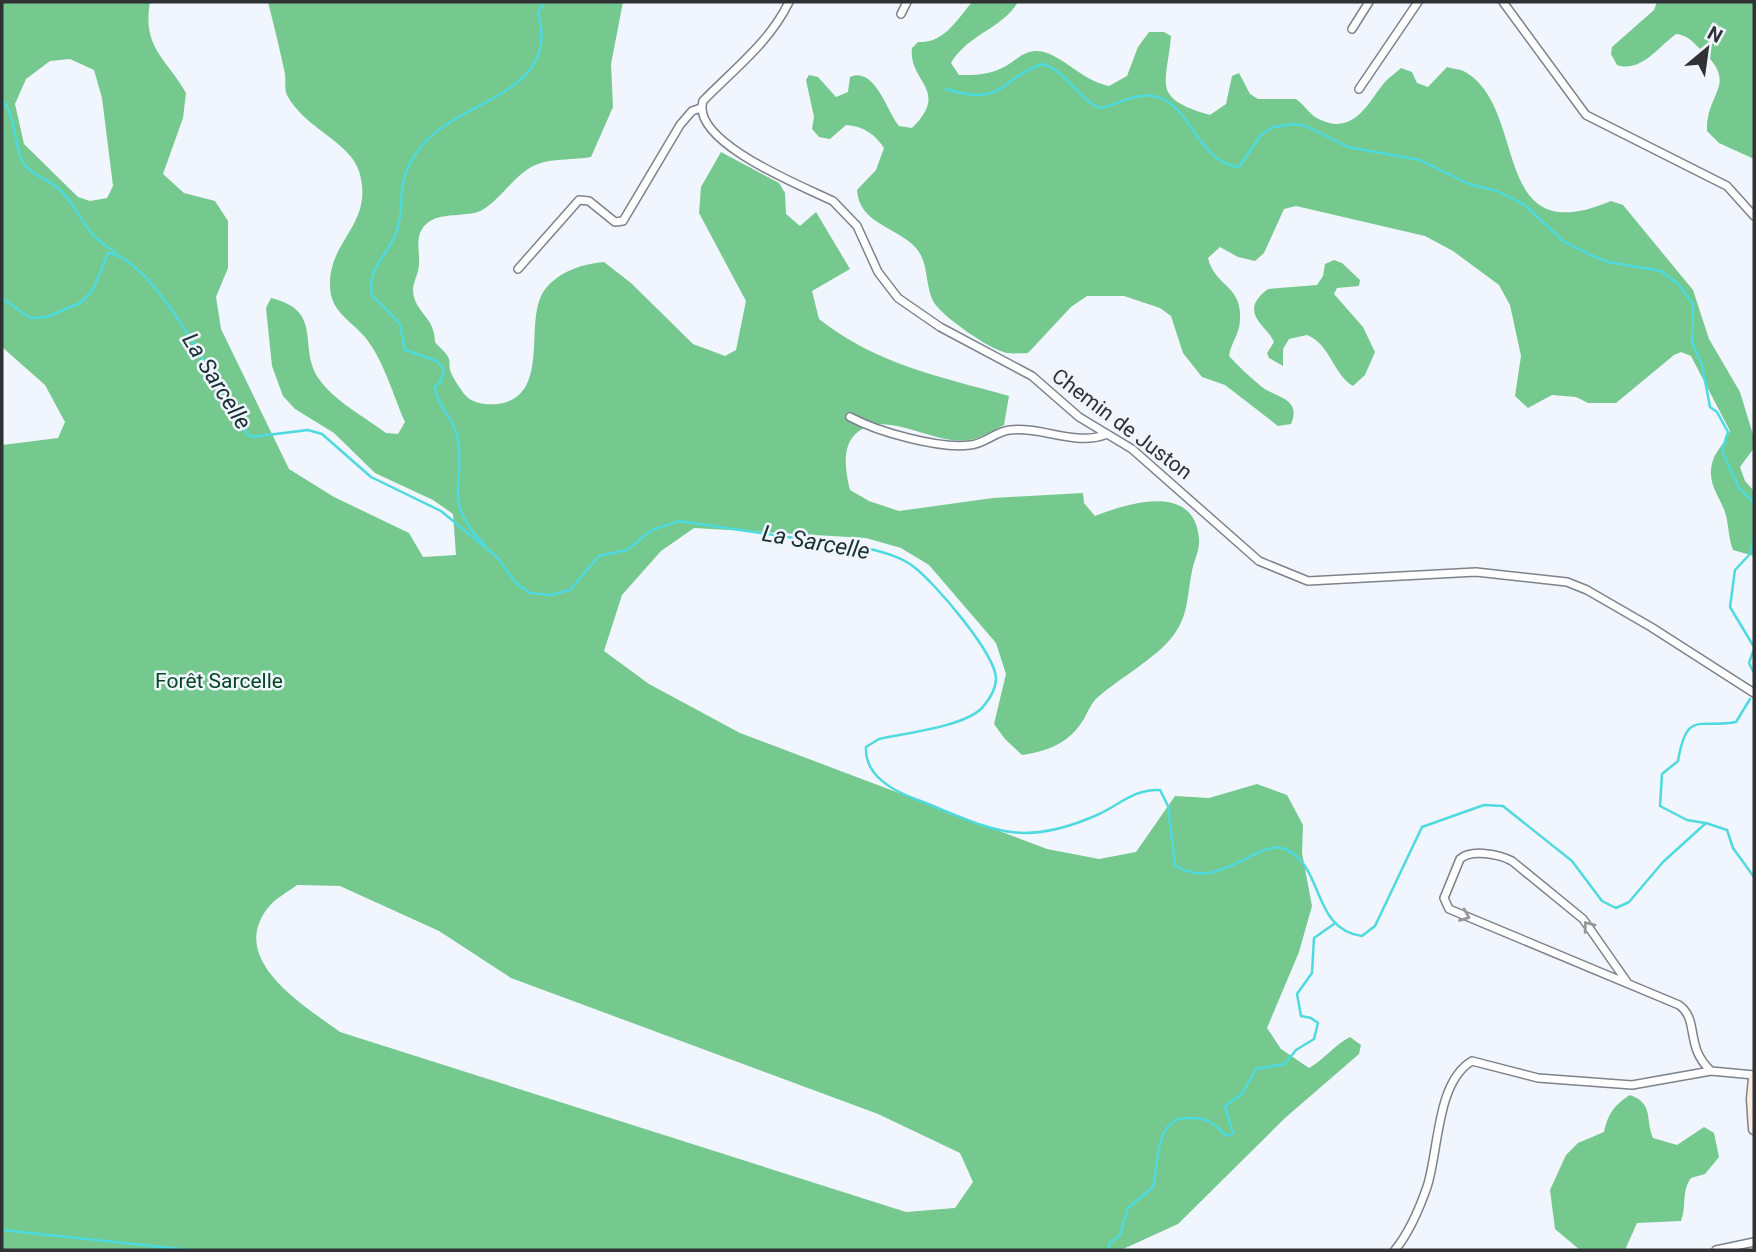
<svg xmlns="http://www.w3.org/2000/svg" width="1756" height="1252" viewBox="0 0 1756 1252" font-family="Roboto,sans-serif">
	<rect width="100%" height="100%" fill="#f0f5fe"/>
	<path fill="#76c98e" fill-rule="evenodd" d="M2,2H150C142,48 166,58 186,93L183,118L163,174L184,193L215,201L228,221V268L216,297L221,329L289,469L334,497L409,533L423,557L456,555L453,514L433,500L375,473L334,433L295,409L283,396L272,366L266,308L271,298C325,311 297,347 319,379C334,401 365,417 386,433L398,434L405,422C393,395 383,358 364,336C349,319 330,311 330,285C329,239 375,224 359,171C349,141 305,129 287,95C284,89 286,81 285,74C280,50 274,26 268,2H623L611,64L613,107L591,157C574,160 555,158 538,164C516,172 503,197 484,209C465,221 427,206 419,237C417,245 420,256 419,264C419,273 413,282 413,290C414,313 435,316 435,342C439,347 447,353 449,359C450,362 449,366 450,370C452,377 462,392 467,397C475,404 488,405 498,404C554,396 521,318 546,288C561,271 582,264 604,262L631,283L693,344L725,356L736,350L746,301L699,213L701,187L721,152L779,183L785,193L786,214L800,226L816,212L850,269L812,291L819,319C878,365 938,376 1009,396L1004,425C994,430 981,438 970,440C933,447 879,403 852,438C842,452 846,474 850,490L869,501L899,511L993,498L1083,493L1084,503L1095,516C1128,503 1195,482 1199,539C1200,550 1194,560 1192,571C1187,595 1189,615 1173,636C1156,658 1120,678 1098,697C1092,702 1088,711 1084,719C1069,743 1049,751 1022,755L1005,739L994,724L1006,674L996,643L929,565L901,548L866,538L694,528L661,551L622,595L604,651L649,684L740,733L1047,849L1099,859L1136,852L1175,796L1209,798L1257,784L1287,795L1303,825L1302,853L1312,906L1299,952L1267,1028L1281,1049L1309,1068C1325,1059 1334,1045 1350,1037L1361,1045L1359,1054L1285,1118L1178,1224L1121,1250H2V445L58,438L65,422L45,385L2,347ZM70,59L94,70L102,98L113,186L107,198L90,201L78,197L24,144L15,104L26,79L50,61ZM297,885L340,886L439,931L511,978L878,1114L960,1153L973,1182L955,1208L906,1212L340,1032C305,1006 228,961 267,909C274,899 288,892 297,885Z
		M972,2H1018C1002,29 968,34 951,63L959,75C973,75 989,75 1002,68C1014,63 1022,51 1036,51C1060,51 1079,80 1109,86L1127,76L1138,47L1149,32H1164L1171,36C1167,85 1150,98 1210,115L1226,104L1232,76L1239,73L1250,94L1258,99H1296C1305,105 1310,116 1321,120C1354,135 1368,103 1384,83C1389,77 1396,73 1401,68L1412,72L1417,83L1428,87L1447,67C1453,69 1462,69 1467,73C1529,112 1489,253 1611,201L1623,205L1693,290L1709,339L1740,392L1754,438V448L1740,467L1745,481L1754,491V556L1733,550C1728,537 1729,525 1725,512C1718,493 1706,482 1713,460C1717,449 1726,442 1730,431L1691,356L1681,352L1674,355L1616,403H1588L1576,397L1552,395L1528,408L1515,396L1521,356L1510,305L1499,285L1453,251L1425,236L1296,206L1284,209L1264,253L1255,261L1238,257L1220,247L1208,258C1215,287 1242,285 1240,319C1240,334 1231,342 1229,356C1239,367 1250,377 1262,387C1276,398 1302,398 1291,424L1278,426L1225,385L1202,377L1183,353L1171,316L1160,308L1124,296H1087L1071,307L1028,353C1021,353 1014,354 1007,353C990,350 945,318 935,304C924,287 930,264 916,248C896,226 859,224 857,190L876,170L884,148C875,134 863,126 846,125L830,139L819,137L812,129L814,117L806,80L809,75L818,77L836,97L848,92L850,77C875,66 887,112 899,126L912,128C951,89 908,83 912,48L918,42C943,44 957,20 972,2Z
		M1657,2H1754V159L1719,143L1707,131C1706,90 1741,85 1699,48C1692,41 1687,35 1676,34C1658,47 1641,73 1617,65L1611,54L1612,47L1654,10Z
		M1334,260L1342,263L1360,280L1359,286L1337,288L1334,294L1363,327L1375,352L1365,375L1353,386C1332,373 1331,345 1307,335L1289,339L1283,349V366L1269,358L1267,353L1274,342C1268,326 1236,313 1268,289L1317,285L1323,276L1325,264Z
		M1630,1095C1654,1104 1645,1118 1653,1138L1677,1145L1704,1127L1714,1133L1719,1157L1705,1174L1691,1178C1681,1192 1687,1205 1681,1221L1637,1223L1625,1250H1580L1555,1229L1550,1190L1566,1155L1578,1143L1604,1132C1608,1114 1614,1105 1630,1095Z"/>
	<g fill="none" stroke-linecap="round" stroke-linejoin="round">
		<path stroke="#4edadf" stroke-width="2.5" d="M946,89C1005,107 999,79 1042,64C1067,71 1076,98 1100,108C1119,105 1133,93 1153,96C1191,101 1196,163 1239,167L1261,135L1273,127L1295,124L1306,126L1348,147L1420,160L1469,184L1497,191L1525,205L1563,241L1591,255L1608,262L1661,271L1679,285L1693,304L1692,342L1702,365L1710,407L1717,412L1728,432L1722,451L1739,488L1754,503
			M2,99C16,117 13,140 22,160C28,174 48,179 59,189C84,212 79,232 116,252
			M2,298L30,318L47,317L80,303L93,290L108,253C153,257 219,388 241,427L251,437L308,430L322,434L371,477L441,511L497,557L516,583L530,593L551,595L570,590L599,556L627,550L652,530L679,521L870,549C885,553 902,557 914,567C935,583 996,654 996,679C996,689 988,701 982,708C963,727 906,733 879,739L866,747C864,776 895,792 918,800C990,828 1018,850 1097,815C1120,805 1133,789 1160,790L1168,806L1175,865C1217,894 1258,838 1285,849C1325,866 1311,929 1362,936L1375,926L1422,827L1484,805L1503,806L1572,861L1602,901L1616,908L1629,902L1663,862L1706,823L1727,830L1733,848L1754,877
			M1754,540L1750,554L1735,570L1730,607L1754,647
			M485,545C440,500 467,487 457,435C453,417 435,403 435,386L440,383L444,369L437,361L405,350L400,324L372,295C366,272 385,257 394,238C409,203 391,186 420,148C458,98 562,96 538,13L544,2
			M1754,649L1749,663L1754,673
			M1705,823L1687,820L1660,806L1662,774L1678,761C1687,709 1699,729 1736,722L1750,699
			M2,1230L190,1250
			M1109,1250V1244L1120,1235L1128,1208L1153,1187C1159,1163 1154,1117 1189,1118C1196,1118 1204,1118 1210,1122C1216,1125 1221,1132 1227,1136L1233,1133L1225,1106L1242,1094L1256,1069L1285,1064L1296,1050L1314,1039L1318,1023L1311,1018L1301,1016L1297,994L1312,973L1314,938L1334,924"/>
		<g stroke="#7d828c" stroke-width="10">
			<path id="street" d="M789,2C769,43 734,69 703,101C690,142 804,187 833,201L857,226L878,272L898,298L940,327L1032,376L1079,417L1132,449L1259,561L1308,581L1476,572L1567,582L1587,590L1651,627L1754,693
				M1503,2L1586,115L1727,186L1754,216
				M901,14L907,2
				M1352,29L1369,2
				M1359,89L1418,2
				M518,269L579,200L589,201L615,222L623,221L680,125L692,111L701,108
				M850,417C878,432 939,449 970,445C985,444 996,431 1010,430C1041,426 1077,447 1107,434
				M1627,982L1583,919L1512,861C1499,854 1471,849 1460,859L1444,898L1449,909L1679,1005C1700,1020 1684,1046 1711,1071
				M1395,1250C1408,1234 1420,1207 1427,1187C1439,1151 1436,1082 1472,1061L1538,1078L1632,1085L1711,1071L1754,1075
				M1716,1250L1754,1242"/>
		</g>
		<g stroke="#7d828c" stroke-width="13">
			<path id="secondary" d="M1754,1078L1752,1099L1754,1129"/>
		</g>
		<use href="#street" stroke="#fff" stroke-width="7"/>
		<use href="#secondary" stroke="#fceddf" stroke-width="10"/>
	</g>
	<defs><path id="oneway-chevron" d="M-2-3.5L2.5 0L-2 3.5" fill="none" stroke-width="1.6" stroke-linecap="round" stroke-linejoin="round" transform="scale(1.75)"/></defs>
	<g stroke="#97989a">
		<use href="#oneway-chevron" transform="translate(1465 916) rotate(22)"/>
		<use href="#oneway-chevron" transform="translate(1588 926) rotate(-127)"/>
	</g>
	<g text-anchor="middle" stroke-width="5" stroke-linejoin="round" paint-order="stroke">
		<g font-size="21" fill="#2f3135" stroke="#f0f5fe">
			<text transform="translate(1122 424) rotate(37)" y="7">Chemin de Juston</text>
		</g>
		<g font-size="21" fill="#044721" stroke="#f0f5fe">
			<text x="219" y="688">Forêt Sarcelle</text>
		</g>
		<g font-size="23" font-style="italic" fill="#193031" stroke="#f0f5fe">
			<text transform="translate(217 381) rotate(58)" y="8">La Sarcelle</text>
			<text transform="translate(816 542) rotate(10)" y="8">La Sarcelle</text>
		</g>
	</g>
	<rect width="1756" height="1252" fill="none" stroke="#2f3135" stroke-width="7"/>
	<g transform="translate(1707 49) rotate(29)" stroke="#f0f5fe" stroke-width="5" paint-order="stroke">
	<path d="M0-5L12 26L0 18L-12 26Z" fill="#2f3135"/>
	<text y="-10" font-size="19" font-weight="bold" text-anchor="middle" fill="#2f3135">N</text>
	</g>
</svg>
